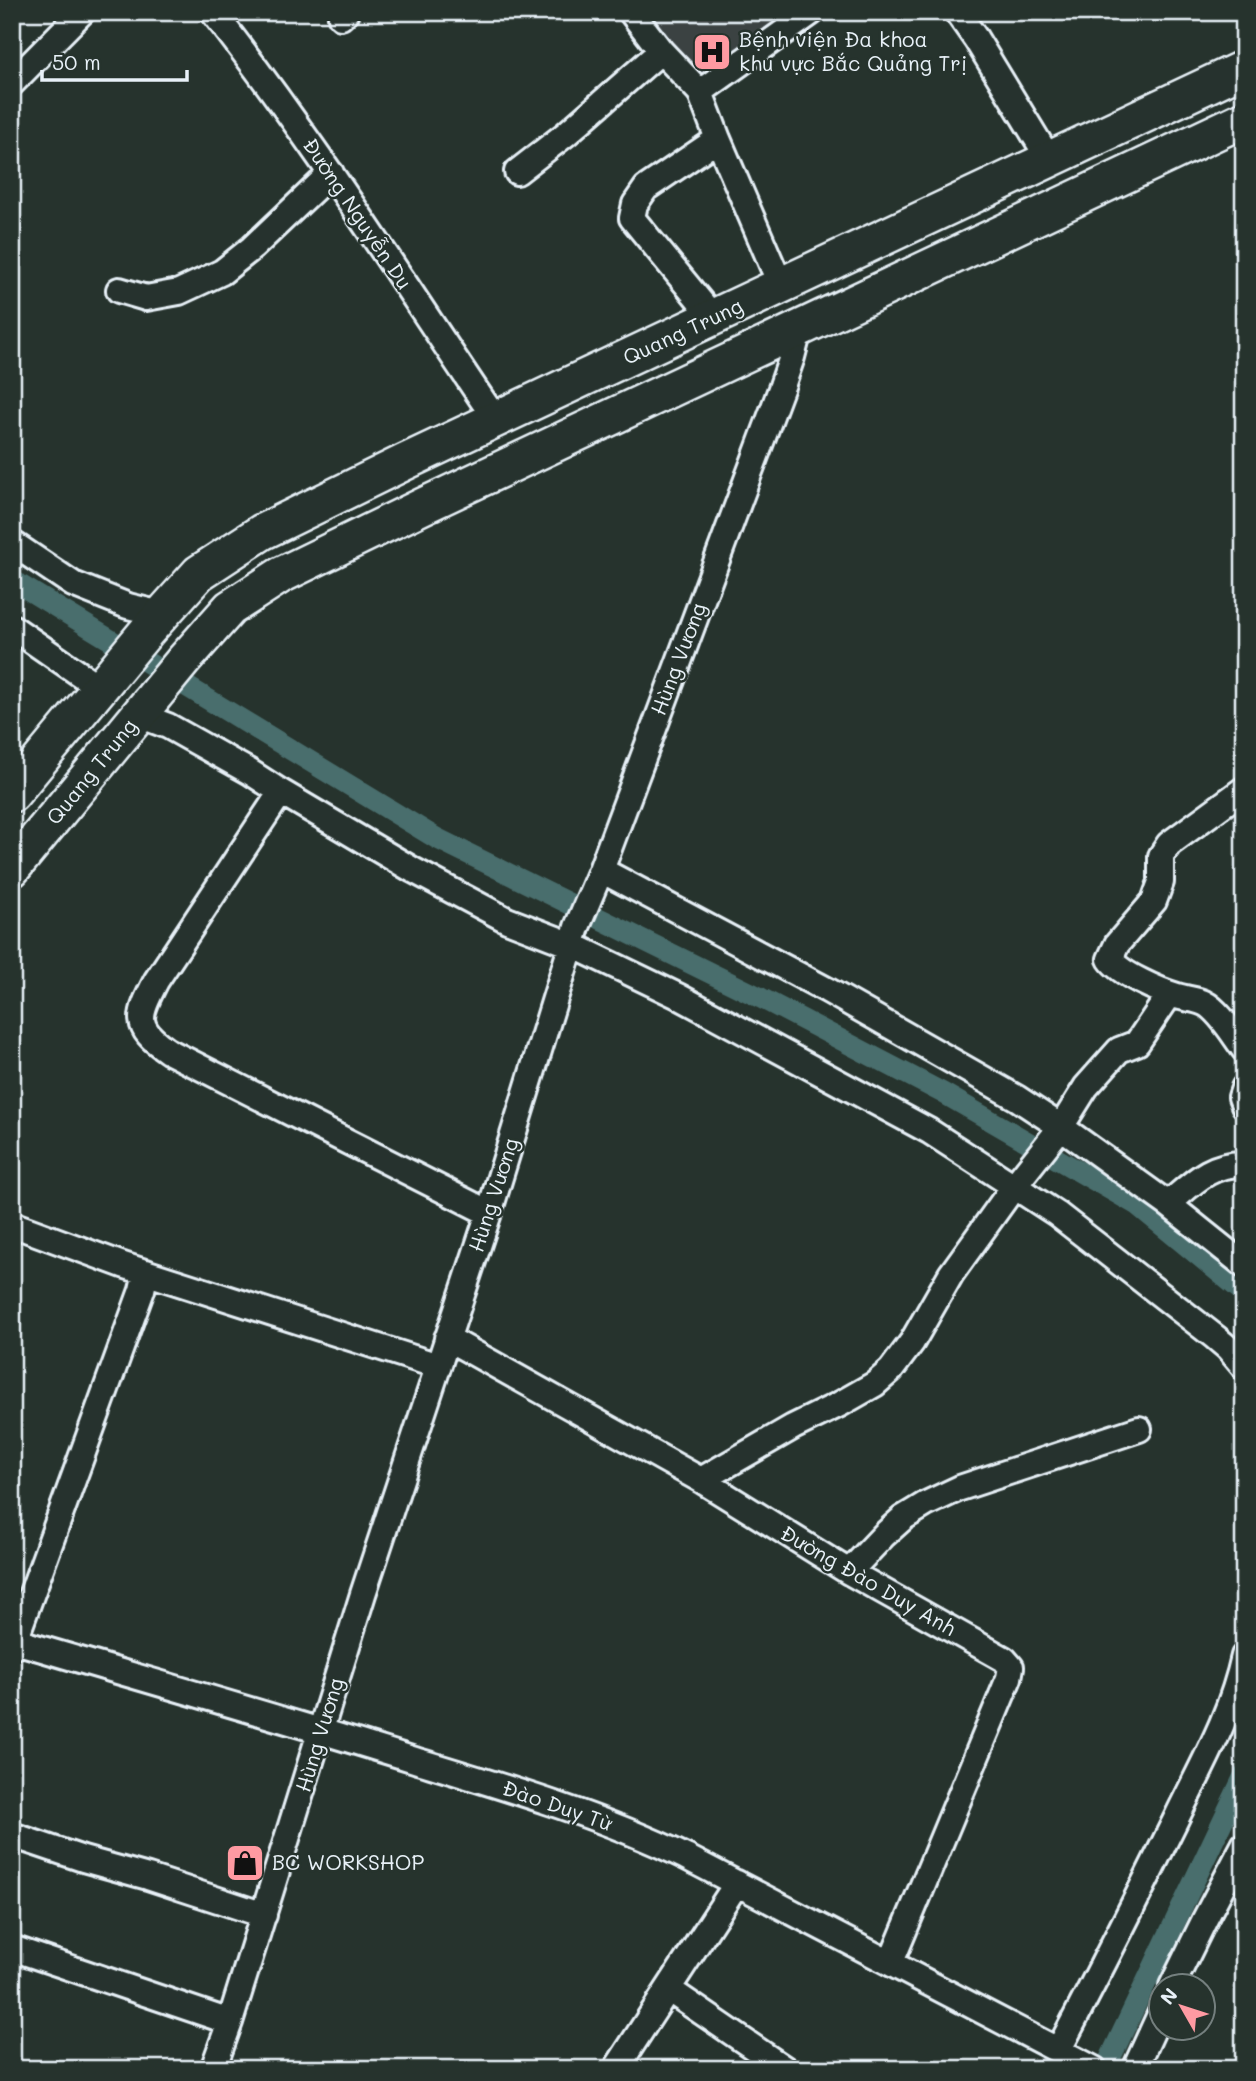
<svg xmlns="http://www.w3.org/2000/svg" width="1256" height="2081" viewBox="0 0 1256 2081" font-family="Mali,sans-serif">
	<rect width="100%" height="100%" fill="#26332d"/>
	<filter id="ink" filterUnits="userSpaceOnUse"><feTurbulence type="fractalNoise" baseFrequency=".0143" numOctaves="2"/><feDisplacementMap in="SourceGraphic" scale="14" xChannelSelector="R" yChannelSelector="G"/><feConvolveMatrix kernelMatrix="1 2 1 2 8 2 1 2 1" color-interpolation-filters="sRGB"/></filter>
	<g filter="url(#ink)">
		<path fill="#3a4343" d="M648,12H799L702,84Z"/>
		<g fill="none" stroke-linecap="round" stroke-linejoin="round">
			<path stroke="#496e6d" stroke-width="21" d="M12,580L436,838L761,998L943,1093L1137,1205L1244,1293
				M1105,2069L1244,1776"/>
			<g stroke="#e8f1f8" stroke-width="30">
				<path id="minor" d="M213,12C315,142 403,283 496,420
					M631,12L661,51L700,92L718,139L781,286
					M957,12L976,39L1049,159
					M341,17L346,12
					M12,83L82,12
					M700,92L812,12
					M517,172L566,134L661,51
					M119,290L146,298L179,292L222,272L252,248L331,173
					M714,318L632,218L635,204L646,188L718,139
					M12,543L73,584L128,606L161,614
					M12,627L100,688
					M139,715L168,726L250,772L281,792L413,870L507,920L572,945L678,996L929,1131L1057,1214L1215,1337L1228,1348L1244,1367
					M1244,789L1169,844L1161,856V882L1154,901L1117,944L1110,959C1120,974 1160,991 1177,996C1186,999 1196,999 1204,1003C1219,1010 1234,1036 1244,1049
					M281,792L156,981C138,1016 133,1027 168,1051L489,1213
					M601,870L827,990L1017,1098L1061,1127L1086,1087L1119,1050L1137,1043L1170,994
					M1244,1088L1241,1097L1244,1105
					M1168,1204C1193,1183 1210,1163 1244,1164
					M12,1224L123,1265L438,1366
					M447,1338L701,1480L849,1572L1004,1659L1011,1667L1009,1678L891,1962
					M701,1480L793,1427L840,1404L875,1384L891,1370L912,1342L951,1274L1015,1185L1061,1127L1168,1204L1244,1265
					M849,1572L884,1535L903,1518L926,1504L960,1488L1139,1429
					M12,1640C147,1680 281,1718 415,1760C507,1788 599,1815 686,1857L1094,2069
					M12,1648L142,1290L146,1272
					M12,1835L83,1859L148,1877L264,1915
					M12,1948L230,2022
					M1172,1986L1205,1919L1244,1845
					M668,1989L785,2069
					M1059,2049C1099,1973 1138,1896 1176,1819C1202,1765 1231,1716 1244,1656
					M213,2069L230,2022L363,1594L489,1213L577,927L601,870L782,386L792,357L799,330
					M616,2069L737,1883
					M1135,2069L1162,2010"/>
			</g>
			<g stroke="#e8f1f8" stroke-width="40">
				<path id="highway" d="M12,794L147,631L199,573L262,532L405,462L1244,68
					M12,869L183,661L230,608L281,575L423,506L1244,119"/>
			</g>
			<use href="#minor" stroke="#26332d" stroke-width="24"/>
			<use href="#highway" stroke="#26332d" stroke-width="35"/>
		</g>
	</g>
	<defs>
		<g id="hospital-square" transform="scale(2.0125)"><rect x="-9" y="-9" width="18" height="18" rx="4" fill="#ff9aa2" stroke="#26332d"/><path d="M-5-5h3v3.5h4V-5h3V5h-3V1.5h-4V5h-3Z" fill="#111"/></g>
		<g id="shop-square" transform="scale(2.0125)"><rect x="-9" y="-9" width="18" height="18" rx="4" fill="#ff9aa2" stroke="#26332d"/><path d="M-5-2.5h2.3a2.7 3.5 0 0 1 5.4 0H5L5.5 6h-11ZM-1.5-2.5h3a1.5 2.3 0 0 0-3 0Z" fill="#111"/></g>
	</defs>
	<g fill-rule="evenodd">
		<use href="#hospital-square" x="712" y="52"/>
		<use href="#shop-square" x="245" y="1863"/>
	</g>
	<g text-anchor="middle" stroke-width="5" stroke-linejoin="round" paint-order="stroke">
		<g font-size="21" fill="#e8f1f8" stroke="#26332d" text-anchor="start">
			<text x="739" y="47">Bệnh viện Đa khoa<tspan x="739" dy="24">khu vực Bắc Quảng Trị</tspan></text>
			<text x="272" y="1870">BC WORKSHOP</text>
		</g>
		<g font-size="21" fill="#e8f1f8" stroke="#26332d">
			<text transform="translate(357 214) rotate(56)" y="7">Đường Nguyễn Du</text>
			<text transform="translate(683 332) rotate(-25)" y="7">Quang Trung</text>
			<text transform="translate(679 659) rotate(-69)" y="7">Hùng Vương</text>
			<text transform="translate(92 772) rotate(-51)" y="7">Quang Trung</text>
			<text transform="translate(494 1195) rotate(-72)" y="7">Hùng Vương</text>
			<text transform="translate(868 1581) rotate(30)" y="7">Đường Đào Duy Anh</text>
			<text transform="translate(320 1735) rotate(-73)" y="7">Hùng Vương</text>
			<text transform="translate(557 1806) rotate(19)" y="7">Đào Duy Từ</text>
		</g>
	</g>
	<rect width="1256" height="2081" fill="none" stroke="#26332d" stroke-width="42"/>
	<rect x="21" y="21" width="1214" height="2039" fill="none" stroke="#e8f1f8" stroke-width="2.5" filter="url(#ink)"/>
	<g transform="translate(1182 2007) rotate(309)"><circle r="33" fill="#26332d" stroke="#747f7e" stroke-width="2"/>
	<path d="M0-5L12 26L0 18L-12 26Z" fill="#ff9aa2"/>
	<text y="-10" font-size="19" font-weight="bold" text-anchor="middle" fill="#e8f1f8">N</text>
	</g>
	<path d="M42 70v10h145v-10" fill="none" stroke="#e8f1f8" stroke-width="3.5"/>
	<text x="52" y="70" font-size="21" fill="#e8f1f8" stroke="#26332d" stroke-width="5" paint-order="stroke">50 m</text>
</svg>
